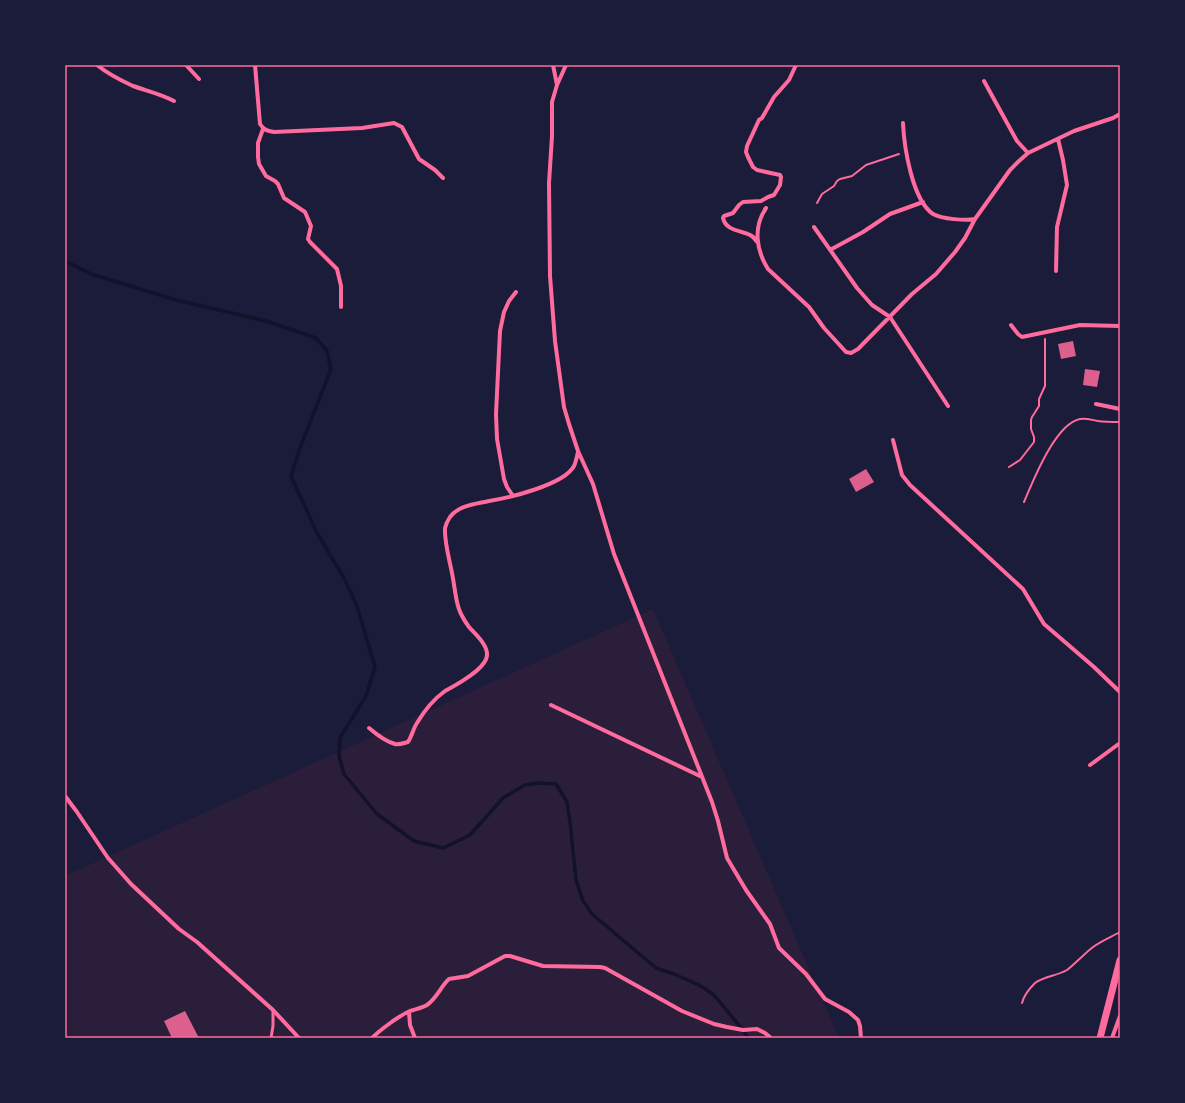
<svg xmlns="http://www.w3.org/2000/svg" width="1185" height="1103" viewBox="0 0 1185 1103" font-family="Manrope,sans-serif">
	<rect width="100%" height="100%" fill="#1b1b3a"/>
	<path fill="#2a1e3b" d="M653,609L839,1038H65V876Z"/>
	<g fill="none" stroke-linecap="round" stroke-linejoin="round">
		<path stroke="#12122b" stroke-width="3.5" d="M65,261L91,274L176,300L266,321L316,338L327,351L331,369L300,448L291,476L316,531L344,578L357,606L375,667L366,696L340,738L339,756L344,774L377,814L414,841L443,848L470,835L503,798L525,785L539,783L556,784L567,802L570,822L576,880L583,901L592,914L656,968L674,974L699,985L714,995L743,1030L748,1038"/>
	</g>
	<path fill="#dd5f8e" d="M1073,341L1076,356L1061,359L1058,344Z
		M1085,369L1100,371L1097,387L1083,385Z
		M866,469L874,482L856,492L849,479Z
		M185,1011L199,1038H172L164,1021Z"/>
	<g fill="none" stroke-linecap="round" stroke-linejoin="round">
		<path stroke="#ff6b9d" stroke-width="2" d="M817,203L822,194L834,186L837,181L840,179L852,176L866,165L899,154
			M1009,467L1020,460L1034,442V437L1031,429V420L1032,417L1039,406V399L1045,386V339
			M1024,502C1033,481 1055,424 1080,419C1086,418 1092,420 1098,421C1105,422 1113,422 1120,422
			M1022,1003C1024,995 1029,989 1035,983C1044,976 1057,976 1067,970C1076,963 1084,954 1093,947C1101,941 1111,937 1120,932"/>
		<path stroke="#ff6b9d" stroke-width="3" d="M271,1038L273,1026V1010"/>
		<path stroke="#ff6b9d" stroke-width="4" d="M97,65C108,74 120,80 133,86C147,91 161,94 174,101
			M186,65L199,79
			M255,65L260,124C264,130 267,131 274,132L362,128L394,123L402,127L419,159L435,170L443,178
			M553,65L557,85L552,102V136L549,183L550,276L555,341L564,407L569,424L578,451L593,484L614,554L712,802L718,821L727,858L746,890L770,924L779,948L806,974L825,999L849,1012L858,1020L860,1026L861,1038
			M984,81L1017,141L1028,153
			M557,85L566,65
			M903,123C904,146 912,200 933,214C942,219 966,221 975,219
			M263,129L258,143V157L259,164L266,176L275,181L278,184L284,198L305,212L311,226L308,239L310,242L337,269L341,286V307
			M766,208C753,227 756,250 768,269L809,307L824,328L846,352L851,353L858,349L912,294L936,274L955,252L965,238L975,219L1010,170L1019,161L1028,153L1074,131L1113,118L1120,114
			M814,227L857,288L872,305L890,317L948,406
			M757,242C755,239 753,236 750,235C740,230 726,231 723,218L724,216L733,213L739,205L743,202L761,201L768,197L774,195L780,185L781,177L780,175L757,170L753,167L748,157L746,152L747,146L759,120L762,118L774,97L789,80L796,65
			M830,250L863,232L890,214L923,202
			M1056,271L1057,227L1067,185L1063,160L1058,139
			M1011,325L1018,334L1022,337L1080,325L1120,326
			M1096,404L1120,409
			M893,440L902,475L910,485L1023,589L1044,624L1094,667L1120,692
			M513,496L507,487L504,479L497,439L496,414L500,331L504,312L509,301L516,292
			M551,705L702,777
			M369,728C376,734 387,742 395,744C399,745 404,743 408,742C412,736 413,729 417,723C424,711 434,699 445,691C456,685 488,668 487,654C487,644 475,634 469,627C466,623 463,618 461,614C456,604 456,595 454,585C452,567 444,545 445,528C446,524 448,520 450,517C459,505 476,504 489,501C508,498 564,485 574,466C576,462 577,456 578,452
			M1090,765L1120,743
			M65,796L77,812L108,858L131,884L179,929L197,942L273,1010L299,1038
			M409,1012L410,1025L415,1038
			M372,1038C380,1030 400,1015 410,1011C416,1009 422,1008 427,1005C437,998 441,986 449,979L468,976L505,956H510L543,966L600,967L605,968L682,1011L714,1024L727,1027L743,1030L757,1029L765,1033L771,1038
			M1112,1038L1120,1016"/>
		<path stroke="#ff6b9d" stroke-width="7" d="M1100,1038L1120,960"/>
	</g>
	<rect width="1185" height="1103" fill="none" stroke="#1b1b3a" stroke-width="132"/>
	<rect x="66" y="66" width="1053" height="971" fill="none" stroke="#ff6b9d" stroke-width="1.5"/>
</svg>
